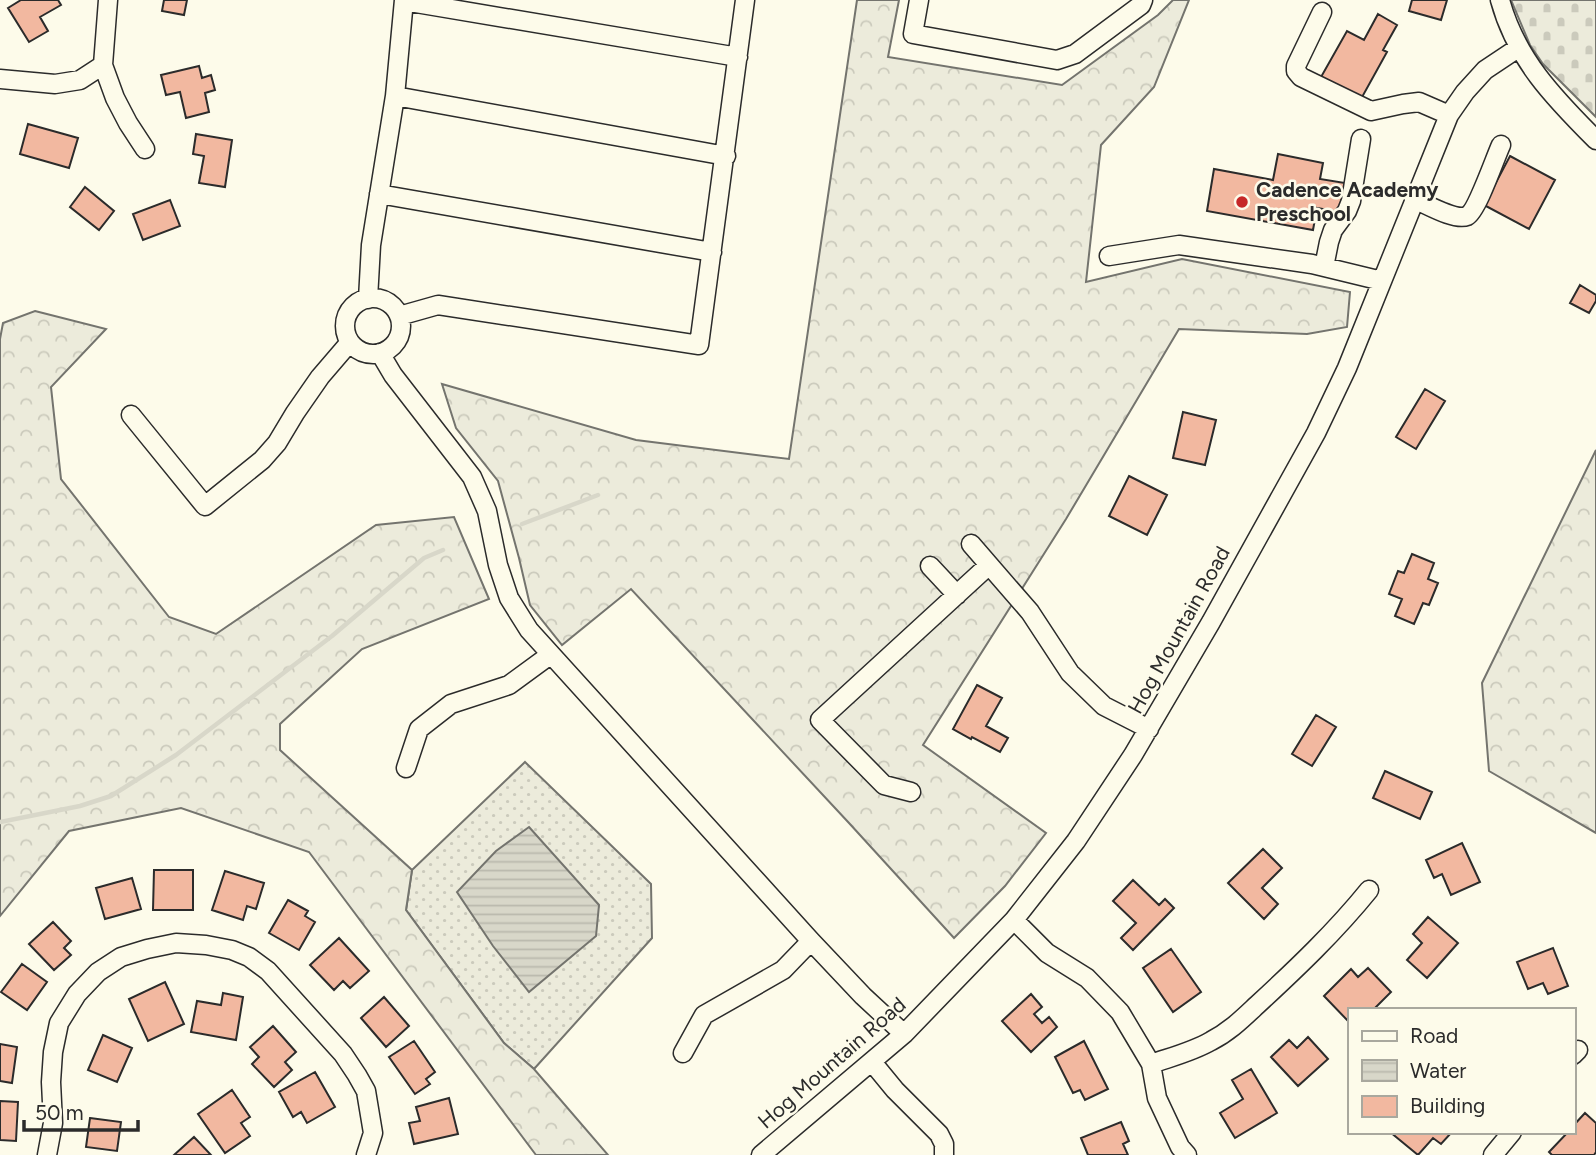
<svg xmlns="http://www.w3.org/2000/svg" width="1596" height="1155" viewBox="0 0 1596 1155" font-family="Figtree,sans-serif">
	<defs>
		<pattern id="grass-dots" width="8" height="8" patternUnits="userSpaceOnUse" patternTransform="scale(1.75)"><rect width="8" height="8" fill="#ecebdb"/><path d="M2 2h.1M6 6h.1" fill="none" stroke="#cbcabc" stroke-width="1.8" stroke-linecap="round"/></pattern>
		<pattern id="forest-crowns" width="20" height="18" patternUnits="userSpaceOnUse" patternTransform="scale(1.75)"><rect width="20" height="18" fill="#ecebdb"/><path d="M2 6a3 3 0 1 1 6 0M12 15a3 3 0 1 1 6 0" fill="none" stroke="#cbcabc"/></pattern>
		<pattern id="cemetery-stones" width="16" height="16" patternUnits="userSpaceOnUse" patternTransform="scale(1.75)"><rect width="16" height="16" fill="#ecebdb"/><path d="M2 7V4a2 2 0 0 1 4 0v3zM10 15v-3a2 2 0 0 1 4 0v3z" fill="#cbcabc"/></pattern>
		<pattern id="water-rules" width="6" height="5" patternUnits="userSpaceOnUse" patternTransform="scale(1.75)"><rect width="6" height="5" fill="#d8d7c9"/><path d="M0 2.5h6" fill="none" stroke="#bab9ad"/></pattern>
	</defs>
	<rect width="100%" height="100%" fill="#fdfbea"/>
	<path fill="url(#grass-dots)" stroke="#74746e" stroke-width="2" fill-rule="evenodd" d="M525,762L651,884L652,938L534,1069L504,1043L406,910L412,870ZM496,851L568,872L599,905Z"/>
	<path fill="url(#forest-crowns)" stroke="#74746e" stroke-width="2" d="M857,0H899L888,57L1062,85L1158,15L1173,0H1189L1154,87L1101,145L1086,282L1182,259L1350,292L1347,327L1307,334L1179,329L1066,519L923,745L1046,833L1005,886L954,938L849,823L631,589L562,645L530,605L519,558L498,481L456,428L442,384L636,440L789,459Z
		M35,311L106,329L51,387L61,479L169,617L216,634L376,525L454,517L489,599L362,649L280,724V750L412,870L406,910L504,1043L534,1069L608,1155H536L309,852L181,808L69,831L0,916V339L3,323Z
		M1596,450V833L1489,771L1482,683Z"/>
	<path fill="url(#cemetery-stones)" stroke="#74746e" stroke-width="2" d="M1511,0H1596V117L1543,64L1530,45Z"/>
	<path fill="url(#water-rules)" stroke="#74746e" stroke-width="2" d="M529,827L599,905L596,936L529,992L493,946L457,892L496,851Z"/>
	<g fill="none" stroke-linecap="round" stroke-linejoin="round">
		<path stroke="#d8d7c9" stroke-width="4.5" d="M522,524L598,495
			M0,822L80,806L111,796L176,755L332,636L424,558L443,550"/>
	</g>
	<path fill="#f2b8a0" stroke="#2b2b2b" stroke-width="2" d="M21,0H58L61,5L40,17L48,31L29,42L8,8Z
		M164,0H187L184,15L162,11Z
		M1412,0H1447L1441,20L1409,11Z
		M1378,14L1397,25L1383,50L1387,52L1361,99L1321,77L1347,31L1364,40Z
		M199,66L202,78L211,75L215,90L205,93L209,112L186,118L180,92L166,95L161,75Z
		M28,124L78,138L69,168L20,154Z
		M196,134L232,140L225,187L199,183L204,156L193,154Z
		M1278,154L1323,163L1320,179L1345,183L1339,212L1317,208L1313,230L1207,211L1214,169L1273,180Z
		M1510,156L1555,180L1529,229L1484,205Z
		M85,187L114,211L99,230L70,207Z
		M170,200L180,226L143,240L133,214Z
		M1580,285L1596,295V301L1589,313L1570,303Z
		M1425,389L1445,401L1416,449L1396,437Z
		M1183,412L1216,420L1205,465L1173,458Z
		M1129,476L1167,495L1147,535L1109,516Z
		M1412,554L1434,563L1428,579L1438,583L1429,605L1423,603L1414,624L1395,616L1402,599L1389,594L1398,571L1404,573Z
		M977,685L1002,698L986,726L1008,738L1000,752L972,737L971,739L953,729Z
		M1316,715L1336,727L1312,766L1292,754Z
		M1385,771L1432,792L1420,819L1373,798Z
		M1462,843L1480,882L1451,895L1442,874L1434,878L1426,860Z
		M1263,849L1282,868L1262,888L1278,904L1264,919L1228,883Z
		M154,870H193V910H153Z
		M225,871L264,883L256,909L247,906L243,920L212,910Z
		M132,878L141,909L105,919L96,888Z
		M1133,880L1159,905L1165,899L1174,908L1133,950L1121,938L1136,923L1113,901Z
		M288,900L308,911L305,916L315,922L299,950L269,933Z
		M1428,917L1458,943L1427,978L1407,960L1422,943L1413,934Z
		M53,922L71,941L64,948L71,955L54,970L29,944Z
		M339,938L369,971L350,988L343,981L334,990L310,965Z
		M1553,948L1568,986L1548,994L1543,983L1528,989L1517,962Z
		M1171,949L1201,992L1173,1012L1143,968Z
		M22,964L47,982L27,1010L1,992Z
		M1368,968L1391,992L1373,1010H1349V1022L1324,996L1351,969L1358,977Z
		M165,982L184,1024L148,1041L129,999Z
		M223,993L243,997L236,1040L191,1032L197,1001L221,1005Z
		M1031,994L1042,1007L1034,1014L1042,1023L1049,1017L1057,1027L1031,1052L1002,1021Z
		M384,997L409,1026L386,1047L361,1018Z
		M273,1026L296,1052L285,1062L292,1070L274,1087L252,1064L259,1057L250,1047Z
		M103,1035L132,1048L117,1082L88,1070Z
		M1308,1037L1328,1059L1298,1086L1271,1057L1289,1040L1297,1048Z
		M414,1041L435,1072L426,1079L430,1084L415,1094L389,1057Z
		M1084,1041L1108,1089L1085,1100L1080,1090L1073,1093L1055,1057Z
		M0,1044L17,1047L12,1083L0,1081Z
		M1251,1069L1277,1113L1235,1138L1220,1113L1243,1099L1232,1080Z
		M315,1072L335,1107L307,1123L301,1112L293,1117L279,1092Z
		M232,1090L250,1117L241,1123L250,1136L225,1153L198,1114Z
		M449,1098L458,1134L414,1144L409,1123L420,1121L416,1107Z
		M0,1101L18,1102L16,1141L0,1140Z
		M1585,1113L1596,1123V1152L1594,1155H1552L1549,1152L1568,1132H1573V1126Z
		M90,1118L121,1122L117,1151L86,1147Z
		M1121,1122L1129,1141L1123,1144L1128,1155H1088L1081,1138Z
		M1390,1132H1452L1441,1144L1433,1138L1418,1155Z
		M194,1137L211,1155H174Z"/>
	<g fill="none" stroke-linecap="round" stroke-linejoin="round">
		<g stroke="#2b2b2b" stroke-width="21">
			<path id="minor" d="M108,0L103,65L115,98L128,123L145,149
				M919,0L913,34L1057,60L1075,54L1141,5L1143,0
				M1500,0C1516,59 1554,98 1596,140
				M404,1L738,57
				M1322,12L1296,66V71L1301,77L1371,111L1403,104L1419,102L1449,115
				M0,79L55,84L80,80L103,65
				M395,96L726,156
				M379,194L712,252
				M1414,199C1426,204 1455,221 1467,216C1477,211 1495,158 1501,145
				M1109,256L1179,245L1312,264L1382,281
				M1324,267L1329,242L1333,230L1347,211L1351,201L1361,139
				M345 326a28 28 0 1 1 56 0a28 28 0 1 1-56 0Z
				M368,299L371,245L395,96L404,0
				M399,316L438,305L699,345L745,0
				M380,353L393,375L472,477L487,511L498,565L509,598L529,630L811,941L863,996L904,1034
				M131,415L205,506L262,460L277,443L295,413L320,377L350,342
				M971,544L1030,612L1070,673L1104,706L1149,729
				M930,566L957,595
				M406,768L419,729L451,704L509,685L550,655
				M911,792L884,785L820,720L989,565
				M1014,920L1047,953L1087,978L1120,1012L1151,1064L1157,1098L1180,1147L1187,1155
				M683,1053L704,1015L783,970L811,941
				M1573,1055L1578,1050
				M872,1062L895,1090L939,1134L944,1144V1155
				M1151,1064C1171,1057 1192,1052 1211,1041C1229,1032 1242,1019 1257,1005C1296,969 1335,932 1369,890
				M47,1155L53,1123L51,1082L53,1052L59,1023L77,994L98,972L121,957L147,949L176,943L206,945L232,950L249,957L268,971L343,1054L357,1075L366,1091L373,1133L366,1155
				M761,1155L904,1034L1014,920L1076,841L1133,755L1211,622L1316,433L1347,368L1449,115L1465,92L1485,70L1518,48
				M1493,1155L1512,1132"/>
		</g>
		<use href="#minor" stroke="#fdfbea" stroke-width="18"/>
	</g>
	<circle fill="#c62828" stroke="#fdfbea" stroke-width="2.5" cx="1242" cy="202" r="7"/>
	<g text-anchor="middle" stroke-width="5" stroke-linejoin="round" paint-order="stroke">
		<g font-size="21" font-weight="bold" fill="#2b2b2b" stroke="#fdfbea" text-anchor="start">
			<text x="1256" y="197">Cadence Academy<tspan x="1256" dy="24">Preschool</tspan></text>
		</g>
		<g font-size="21" fill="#2b2b2b" stroke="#fdfbea">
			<text transform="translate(1179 630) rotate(-61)" y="7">Hog Mountain Road</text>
			<text transform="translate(832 1063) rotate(-41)" y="7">Hog Mountain Road</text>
		</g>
	</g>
	<rect x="1348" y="1008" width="228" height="126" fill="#fdfbea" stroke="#a9a89e" stroke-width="2"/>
	<rect x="1362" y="1031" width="35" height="10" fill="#fdfbea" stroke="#a9a89e" stroke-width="2"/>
	<text x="1410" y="1043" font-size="21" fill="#2b2b2b">Road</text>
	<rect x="1362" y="1060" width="35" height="21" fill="url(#water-rules)" stroke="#a9a89e" stroke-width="2"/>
	<text x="1410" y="1078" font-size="21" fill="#2b2b2b">Water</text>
	<rect x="1362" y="1096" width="35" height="21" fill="#f2b8a0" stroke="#a9a89e" stroke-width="2"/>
	<text x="1410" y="1113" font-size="21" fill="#2b2b2b">Building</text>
	<path d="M24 1120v10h114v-10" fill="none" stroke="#2b2b2b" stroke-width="3.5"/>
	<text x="35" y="1120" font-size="21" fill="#2b2b2b" stroke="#fdfbea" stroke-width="5" paint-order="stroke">50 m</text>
</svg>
